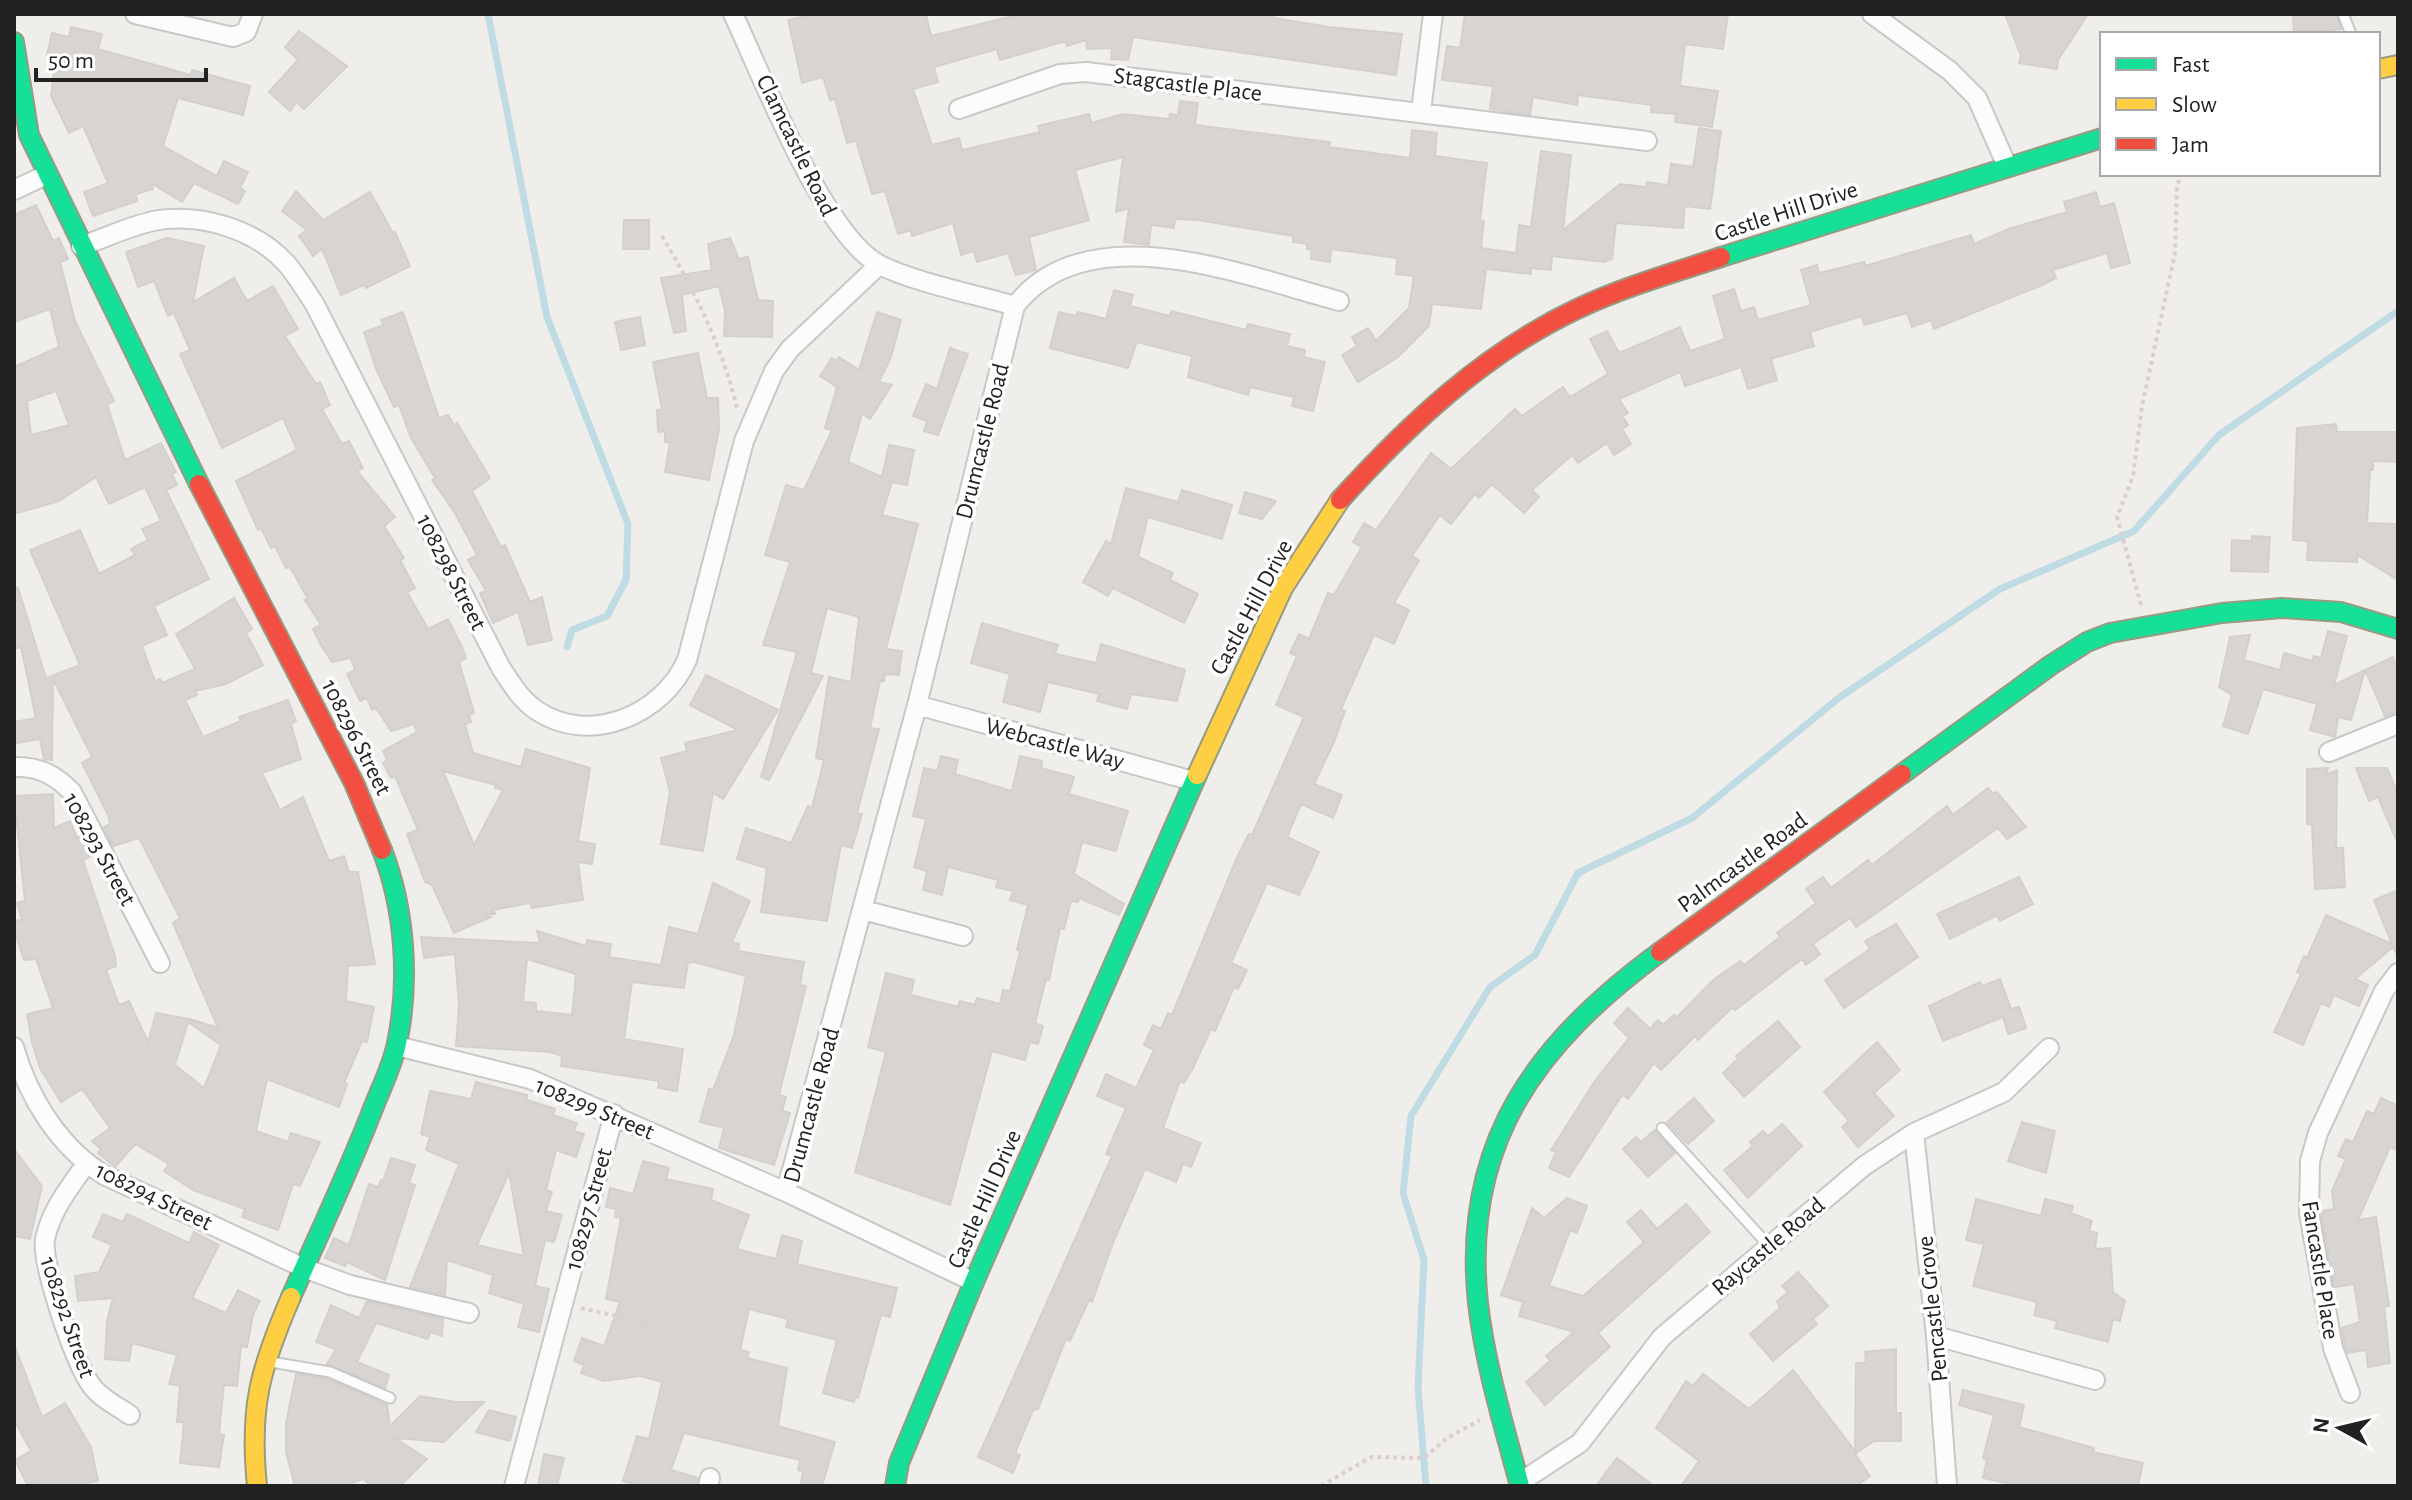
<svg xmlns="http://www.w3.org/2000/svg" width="2412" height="1500" viewBox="0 0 2412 1500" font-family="'Alegreya Sans',sans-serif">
	<rect width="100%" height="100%" fill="#f0eeeb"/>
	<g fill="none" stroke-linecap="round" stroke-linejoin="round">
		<path stroke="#bfdbe3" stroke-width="7" d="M488,14L547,317L628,524L626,580L607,616L572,630L567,647
			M1426,1486L1418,1388L1424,1260L1403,1193L1411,1116L1490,987L1535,955L1578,873L1692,818L1840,697L2000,589L2134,531L2219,435L2398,311"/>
	</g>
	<path fill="#d7d4d2" stroke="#d3d0cc" stroke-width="2" fill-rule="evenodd" d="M813,14H926L931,36L1021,14H1274V18L1329,27L1402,34L1396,75L1133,37L1128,60L1111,59L1112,48L1087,49L1086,40L1067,46L1066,42L1059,43L1000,60L997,49L934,67L938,82L913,89L932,145L959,138L962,150L1040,132L1038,126L1089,114L1091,123L1123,114L1169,119L1170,114L1178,115L1180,101L1198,103L1195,125L1330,142L1329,147L1410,158L1412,130L1437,133L1435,156L1487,163L1480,220L1484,221L1481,248L1516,253L1519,225L1531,227L1541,151L1571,155L1563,230L1620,184L1646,187L1647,182L1668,185L1671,164L1693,167L1699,128L1721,131L1710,209L1685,206L1683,228L1616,223L1612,259L1604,262L1552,256L1551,270L1531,268V274L1486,269L1481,309L1432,304L1429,326L1398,357L1358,382L1342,355L1357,346L1352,337L1368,328L1376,341L1409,308L1414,276L1396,274L1397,258L1331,249L1330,262L1311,259L1312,250L1307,249V244L1293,242V236L1198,220L1175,219L1174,228L1151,225L1149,245L1124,242L1129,208L1116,212L1123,157L1075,170L1089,220L1029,237L1036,270L1016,275L1008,253L977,262L974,251L961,255L953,223L912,236L911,230L898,234L885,191L872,194L856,141L847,143L835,99L830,100L823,77L802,83L788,20Z
		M1465,14H1728L1723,49L1685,44L1680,86L1718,91L1712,127L1675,122L1676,114L1651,112L1652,105L1578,95L1577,105L1533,97L1530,115L1490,109L1493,86L1442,80L1447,46L1460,48Z
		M2005,14H2088L2058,60L2057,69L2019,63L2021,56Z
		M2293,14H2336L2341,29L2294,34Z
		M71,27L102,34L98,49L191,75L192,70L250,86L243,115L178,98L163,146L217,176L224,161L248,172L240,188L245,191L238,204L194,183L182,202L151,183L153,189L136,194L137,201L93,216L84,192L108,183L83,126L69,133L51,96L56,57L47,55L52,33L69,37Z
		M299,31L347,66L304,109L297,102L290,111L269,92L298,60L285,47Z
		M296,191L323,220L370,192L393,233L395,232L410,266L366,288L364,285L341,295L322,249L313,256L299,236L307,230L282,211Z
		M2096,192L2100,207L2114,203L2130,263L2111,268L2107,253L2053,270L2056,278L2042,285L1934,329L1931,320L1912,327L1907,313L1864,325L1862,316L1810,332L1814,346L1771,359L1777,380L1748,389L1741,367L1685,386L1680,372L1619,399L1628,413L1622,416L1628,425L1622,429L1631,444L1614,455L1607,443L1578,463L1572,455L1532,490L1539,497L1524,513L1492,484L1479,498L1475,494L1451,524L1440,515L1412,556L1419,560L1394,603L1409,610L1394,644L1374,635L1341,709L1345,711L1334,742L1314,784L1342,795L1333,818L1301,804L1287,837L1319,852L1299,895L1267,883L1231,963L1247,970L1238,989L1234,987L1215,1031L1211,1029L1193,1068L1184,1083L1180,1081L1163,1128L1201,1143L1191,1167L1183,1164L1176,1182L1145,1169L1114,1240L1092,1302L1089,1300L1070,1341L1066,1339L1038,1409L1033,1410L1015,1453L1020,1455L1013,1473L978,1457L1112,1156L1106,1154L1126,1108L1097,1096L1106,1074L1136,1088L1154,1050L1144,1045L1153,1025L1161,1029L1168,1013L1172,1015L1238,855L1249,834L1252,835L1304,717L1276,705L1297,656L1290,653L1299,634L1309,639L1328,593L1334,595L1362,547L1353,542L1364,523L1376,530L1431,453L1451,469L1515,409L1522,416L1563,387L1570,397L1608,374L1590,339L1607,331L1619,353L1680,327L1690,351L1725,339L1713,296L1734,289L1741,311L1754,307L1758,320L1811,305L1801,270L1817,265L1819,273L1864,262L1865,266L1971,235L1974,244L2011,228L2067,212L2064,202Z
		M36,205L53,241L59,238L68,259L60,262L75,321L114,401L107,404L125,460L161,443L176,472L172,474L177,485L166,490L209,579L154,606L167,635L142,646L155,681L160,679L162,683L195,669L176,634L234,598L252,629L246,633L263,665L226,684L195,691L197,695L185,700L203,737L241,721L239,717L288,700L296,721L291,724L301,759L262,773L280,810L303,797L329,861L344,856L349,872H358L375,964L348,966L346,1001L374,1007L367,1042L362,1041L344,1083L347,1084L339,1107L267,1079L256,1131L288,1142L291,1133L320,1142L300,1186L293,1184L278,1230L242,1217L245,1209L193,1190L164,1171L169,1164L135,1144L115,1167L98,1153L101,1149L92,1141L110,1128L82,1089L61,1102L40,1068L32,1042L27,1014L53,1008L36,959L24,960L14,929V921L22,920L17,903L25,901L14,796L53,794L54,828L70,821L77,838L81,836L91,856L83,860L115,956L116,966L106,970L119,1005L129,1001L148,1042L156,1013L189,1019L175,1065L204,1088L221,1045L188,1022L190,1019L218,1028L173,923L180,918L139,838L113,846L104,827L110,824L109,817L82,763L92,757L53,679L52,760L44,759L40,739L17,743L14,722L36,718L21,647L14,649V589L18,588L46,678L80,665L30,550L80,530L99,574L135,555L131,549L148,540L142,529L161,521L145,487L109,504L96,477L59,501L14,514V367L59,347L50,309L14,322V215ZM56,391L69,425L31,435L27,401Z
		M624,220H649V249H623Z
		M167,238L204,246L193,302L234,278L247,301L273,286L298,329L285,336L316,384L320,382L330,405L322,409L342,444L349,441L363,468L357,471L395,517L384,526L404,558L400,560L415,588L407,592L428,629L448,619L462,647L466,658L459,662L474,713L469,715L471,722L465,724L473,753L521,767L526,749L590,768L578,841L595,844L592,864L578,862L583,900L532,908L530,903L493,910L495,914L485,915L491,917L454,933L432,885L425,882L407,834L418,830L395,776L391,778L383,763L387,760L383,751L417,732L414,724L391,731L376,708L372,710L367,698L360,701L347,674L355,670L351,658L332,662L322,647L313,629L321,625L305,600L308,599L290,567L286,568L275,546L271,548L261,528L258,530L236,481L297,450L283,418L222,448L180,354L190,350L174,313L168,316L154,281L138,287L126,252ZM443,771L496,785L495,788L503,790L474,845Z
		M730,238L739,259L748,257L758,300L773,301L772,337L724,336L725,311L719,286L682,295L686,331L674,333L661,278L712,270L708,244Z
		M1114,290L1133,295L1130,306L1170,316L1171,311L1246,330L1248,324L1290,334L1287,346L1305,350L1304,357L1325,362L1313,411L1292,406L1294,397L1250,387L1248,395L1188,377L1192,356L1137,342L1128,368L1050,348L1059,312L1076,316L1078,312L1106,319Z
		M403,312L439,418L448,415L454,425L457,423L490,478L472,491L501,547L505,545L530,602L542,597L552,640L528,645L518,612L493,623L480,593L486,591L468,560L477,555L455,513L432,480L435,478L411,438L399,405L394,407L376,369L364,332L384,325L381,320Z
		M877,312L901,320L891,357L879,382L892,385L870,419L862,414L848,462L882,477L889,445L914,450L907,485L892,482L882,515L918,524L886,649L902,651L899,675L885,674L884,681H880L870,728L879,729L857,813L862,814L852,848L841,845L827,921L761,912L767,868L737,859L746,828L791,843L808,806L812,808L824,760L816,758L829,677L851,682L859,617L827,608L811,673L823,676L769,780L761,777L797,652L763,645L790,562L765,555L786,485L804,490L832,430L825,428L837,387L820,376L832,358L836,361L839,357L859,370Z
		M640,317L645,345L621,350L615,322Z
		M950,348L968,354L938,435L924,431L927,421L913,416L926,384L937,389Z
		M698,353L707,398H718L719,429L709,480L665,472L670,442H665V431L658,432L657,410L662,409L653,362Z
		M2336,424L2337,432H2398V462L2373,461V470H2370L2367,523L2398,524V580L2357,555V562L2307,560L2308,541L2293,540L2297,428Z
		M1126,488L1178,502L1182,490L1232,505L1222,539L1148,517L1138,557L1173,573L1170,580L1198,594L1184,623L1113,588L1108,596L1083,582L1106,541L1111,544Z
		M1245,492L1276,501L1262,519L1239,513Z
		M2252,536L2270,537L2268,572L2231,571L2232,540L2252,541Z
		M982,623L1058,645L1055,654L1096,663L1101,644L1185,670L1177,701L1131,694L1127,709L1097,701L1099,694L1048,682L1040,712L1003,702L1010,674L971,663Z
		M2328,631L2347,636L2334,685L2365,670L2351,720L2338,717L2335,737L2310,730L2317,704L2263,689L2248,734L2223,726L2232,695L2219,687L2230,637L2250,635L2244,660L2280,670L2284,653L2312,661L2314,656L2321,658Z
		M2393,657L2398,670V711L2385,716L2365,670Z
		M706,675L778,710L723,799L713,793L703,851L661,844L670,792L661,758L687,751L685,743L738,730L690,705Z
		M941,756L958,760L955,774L1012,791L1020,756L1042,761L1041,768L1074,777L1069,794L1128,811L1116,851L1082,842L1074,874L1124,904L1119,915L1079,898L1078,902L1071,901L1064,929L1060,928L1049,980L1046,979L1035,1023L1043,1026L1038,1044L1030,1042L1025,1060L992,1051L950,1205L855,1172L886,1052L868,1047L886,973L914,980L911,995L958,1007L960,1001L975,1005L977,998L1000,1004L1003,990L1010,991L1020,951L1017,950L1028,905L1010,900L1013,891L996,887L998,880L948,867L942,895L923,890L927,871L914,867L926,819L913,816L924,768L937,771Z
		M2328,768L2326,775L2337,770L2336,848H2343L2345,887L2315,889L2312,825L2307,824V769Z
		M2356,768H2387L2398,794V844L2378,797L2369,801Z
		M1988,788L1993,794L1997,792L2026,827L2007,839L1998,828L1856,927L1850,918L1813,944L1820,954L1806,965L1802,959L1735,1010L1733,1007L1698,1040L1695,1036L1661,1070L1654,1063L1628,1099L1622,1095L1569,1177L1549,1168L1556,1152L1551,1150L1597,1078L1629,1038L1614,1023L1628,1008L1650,1029L1658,1020L1663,1025L1674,1015L1677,1017L1713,980L1740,961L1744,965L1780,937L1777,933L1816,903L1806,889L1823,877L1831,888L1868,860L1872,865L1947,806L1953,815Z
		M2019,877L2033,904L2000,921L1997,915L1950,939L1937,914Z
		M713,883L750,901L732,942L739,944L738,951L804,962L800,985L806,986L779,1095L786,1097L782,1111L790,1113L774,1165L719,1148L724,1128L700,1122L709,1089L713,1090L734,1035L746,976L694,962L688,963L684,988L632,982L624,1039L683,1049L677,1091L658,1088L659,1081L561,1066L562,1056L550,1052L456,1046L459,1006L455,954L424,958L421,937L540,943L537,931L586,946L587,940L611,944L609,957L661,965L669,927L698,934ZM527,959L576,974L572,1015L536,1011V1003L523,1002Z
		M2398,890V957L2393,947L2355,979L2368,985L2359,1006L2334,995L2329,1007L2321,1003L2303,1045L2274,1032L2301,974L2297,972L2304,956L2307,958L2326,915L2392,944L2374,900Z
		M1896,924L1918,957L1844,1008L1825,980L1870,949L1865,941Z
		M2000,979L2011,1009L2019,1007L2026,1028L2008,1034L2003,1017L1943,1041L1929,1006L1980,982L1982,986Z
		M1778,1021L1800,1047L1744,1097L1723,1073L1738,1059L1736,1056Z
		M1877,1042L1900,1070L1874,1093L1894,1116L1858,1147L1842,1127L1849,1121L1824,1092Z
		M476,1082L527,1095V1100L555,1109L553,1115L577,1123L574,1131L584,1134L576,1157L556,1150L546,1190L552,1192L546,1211L562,1215L554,1242L545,1240L535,1286L549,1289L539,1332L518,1327L524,1304L489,1293L493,1275L447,1260L445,1295L410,1287L459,1164L426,1150L430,1137L421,1134L430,1091L471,1099ZM509,1173L524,1256L477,1245Z
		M1694,1098L1714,1121L1688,1144L1667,1122Z
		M2381,1098L2398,1106V1150L2390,1147L2358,1220L2376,1217L2389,1306L2384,1307L2390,1363L2368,1367L2366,1350L2348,1353L2345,1345L2342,1328L2360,1322L2354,1284L2334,1287L2321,1211L2334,1209L2332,1191L2346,1159L2338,1156L2346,1139L2353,1142L2367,1111L2374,1114Z
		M2022,1122L2055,1131L2046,1173L2008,1161Z
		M1782,1124L1802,1146L1748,1198L1724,1170L1753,1146L1750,1142L1763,1131L1768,1136Z
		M1655,1130L1675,1153L1648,1177L1623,1149L1636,1137L1641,1142Z
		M14,1149L42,1186L30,1239L14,1236Z
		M391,1158L415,1165L409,1183L415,1185L385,1280L347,1262L345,1266L325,1258L334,1238L349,1245L369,1184L378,1187L381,1180L383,1181Z
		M643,1161L669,1168L666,1179L713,1189L711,1200L749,1215L737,1249L776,1259L782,1235L802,1241L797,1264L897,1288L890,1317L881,1315L858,1398L855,1397L854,1402L823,1393L837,1340L786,1327L788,1319L749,1309L740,1350L749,1352L747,1358L787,1368L778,1426L835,1442L822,1486H800L803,1472L798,1470L800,1460L684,1433L671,1470L698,1478L696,1486H638L623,1481L637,1436L649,1439L662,1382L640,1376L604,1381L581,1373L584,1365L574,1361L582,1338L604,1346L620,1302L606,1299L621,1218L615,1217L616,1209L606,1207L610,1188L633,1194Z
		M1567,1198L1587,1206L1577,1233L1570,1230L1549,1286L1583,1296L1644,1242L1627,1222L1641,1210L1657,1229L1686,1204L1710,1232L1598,1333L1610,1347L1545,1405L1526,1382L1550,1361L1546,1356L1574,1332L1519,1316L1523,1302L1501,1295L1532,1208L1544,1218Z
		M1976,1199L2041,1216L2045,1199L2073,1206L2071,1213L2092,1221L2089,1231L2097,1233L2095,1249L2110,1248L2113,1292L2125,1301L2120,1321L2113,1319L2108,1342L2055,1328L2057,1321L2034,1315L2037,1302L1973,1286L1984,1244L1966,1240Z
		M103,1214L123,1222L127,1214L189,1243L194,1232L219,1245L192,1298L226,1313L238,1290L260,1301L253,1315L247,1347L241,1346L237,1386L224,1385L219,1434L224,1435L219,1467L180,1463L184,1422H177L180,1386L169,1384L177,1355L132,1343L129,1361L105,1359L107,1321L113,1298L78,1301L75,1276L99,1272L112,1245L93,1237Z
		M1798,1272L1828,1306L1813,1319L1817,1324L1773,1361L1750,1334L1780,1308L1777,1301L1788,1292L1782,1286Z
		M367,1301L443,1319L442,1336L430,1332L428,1339L376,1323L357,1362L389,1375L385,1388L327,1364L336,1349L316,1342L331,1305L359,1318Z
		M15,1347L42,1417L65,1403L91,1447L98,1481L70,1486H28L15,1460L31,1451L14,1420Z
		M1896,1349V1413H1901V1441H1874L1855,1454L1870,1476L1856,1486H1681L1699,1461L1656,1428L1686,1381L1693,1386L1703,1374L1749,1409L1793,1370L1855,1451L1856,1363H1866L1865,1352Z
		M296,1374L328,1379L387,1405L390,1426L420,1396L456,1402H484L444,1442L395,1438L427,1459L400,1486H371L363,1479L343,1486H295L286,1452V1423Z
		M1963,1390L2024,1405L2019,1427L2094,1448L2093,1452L2143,1463L2138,1486H2020L1983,1478L1987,1459L1983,1458L1994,1415L1959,1405Z
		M489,1410L516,1417L510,1441L476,1432Z
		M544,1454L564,1458L557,1486H538Z
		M1617,1458L1654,1486H1596Z"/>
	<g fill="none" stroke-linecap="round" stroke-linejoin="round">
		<g stroke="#c9c8c7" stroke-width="13">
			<path id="lane" d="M2343,14L2351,34
				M1662,1128L1769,1246
				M265,1361L330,1372L390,1398"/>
		</g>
		<g stroke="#c9c8c7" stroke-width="22">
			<path id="street" d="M135,14L233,37L246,32L253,14
				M733,14C762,75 823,235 880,265C913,282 978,295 1015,306
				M1872,14L1950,71L1977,98L2007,166
				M959,109L1060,74L1086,72L1647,141
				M1421,111L1433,14
				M14,190L46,175
				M81,246C106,238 133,224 159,220C202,214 254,229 285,262C296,274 305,290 314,303L501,668C511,683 520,699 536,710C590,747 663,714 687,660L744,441L774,371L790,349L879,265
				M917,705L1193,781
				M2329,752L2398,724
				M14,767C39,766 55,775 72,792L160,963
				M863,910L963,936
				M397,1046L530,1079L786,1192L974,1282
				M14,1047C28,1097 59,1147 104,1175L304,1268L350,1285L469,1313
				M1914,1133L1936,1336L1947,1486
				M86,1164C70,1187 51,1210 45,1239C41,1264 75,1364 91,1385C100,1398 117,1406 130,1415
				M786,1192L917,705L1015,306C1087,212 1246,276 1339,301
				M1936,1336L2095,1380
				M2350,1393L2333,1348L2309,1213L2310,1161L2318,1133L2384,991L2398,973
				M1519,1483L1580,1443L1662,1337L1864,1166L1914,1133L2004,1092L2049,1048
				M514,1486L614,1114
				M708,1486L710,1478"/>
		</g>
		<g stroke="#999a82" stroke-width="22">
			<path id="fast" d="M14,42L29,135L199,484
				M1721,257L2102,138
				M1902,774L2051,665L2087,642L2110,633L2222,613L2282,608L2341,612L2398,629
				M291,1297C319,1234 349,1171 374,1106C382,1086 393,1064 397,1043C410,981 405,909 382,850
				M895,1486L899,1463L974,1282L1197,775
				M1520,1486C1504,1426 1485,1365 1478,1303C1461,1142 1537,1043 1660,952"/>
		</g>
		<g stroke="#999a82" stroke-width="22">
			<path id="slow" d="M2378,69L2398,65
				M1197,775L1283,588L1340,500
				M257,1486C249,1407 260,1369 291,1297"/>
		</g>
		<g stroke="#999a82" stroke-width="22">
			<path id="jam" d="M199,484L354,783L382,850
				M1340,500C1408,425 1484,353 1577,309C1623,287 1673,273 1721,257
				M1660,952L1902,774"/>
		</g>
		<path stroke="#dccecd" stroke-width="4" stroke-dasharray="4 4" stroke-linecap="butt" d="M662,236C694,290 722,346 737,408
			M2141,605L2117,517L2133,476L2142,406L2175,253L2177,186L2182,174
			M581,1308L652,1324
			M1321,1486L1371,1457L1424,1458L1447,1438L1480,1420"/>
		<use href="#lane" stroke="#fdfcfc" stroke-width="9"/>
		<use href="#street" stroke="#fdfcfc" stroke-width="18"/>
		<use href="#fast" stroke="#16e098" stroke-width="18"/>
		<use href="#slow" stroke="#ffcf43" stroke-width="18"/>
		<use href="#jam" stroke="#f24e42" stroke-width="18"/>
	</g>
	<g text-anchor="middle" stroke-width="7" stroke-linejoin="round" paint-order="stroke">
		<g font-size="24" fill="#222" stroke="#fff">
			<text transform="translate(1188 84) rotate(7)" y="8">Stagcastle Place</text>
			<text transform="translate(797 145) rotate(64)" y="8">Clamcastle Road</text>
			<text transform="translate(1786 211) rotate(-18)" y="8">Castle Hill Drive</text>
			<text transform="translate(982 441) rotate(-76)" y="8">Drumcastle Road</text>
			<text transform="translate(452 572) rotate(63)" y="8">108298 Street</text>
			<text transform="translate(1251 607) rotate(-62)" y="8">Castle Hill Drive</text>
			<text transform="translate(357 737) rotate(63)" y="8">108296 Street</text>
			<text transform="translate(1055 743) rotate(15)" y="8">Webcastle Way</text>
			<text transform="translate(100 849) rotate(61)" y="8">108293 Street</text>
			<text transform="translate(1742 862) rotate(-36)" y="8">Palmcastle Road</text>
			<text transform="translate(811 1105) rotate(-75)" y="8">Drumcastle Road</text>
			<text transform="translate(595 1108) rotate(23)" y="8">108299 Street</text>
			<text transform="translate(154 1196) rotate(26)" y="8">108294 Street</text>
			<text transform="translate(984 1199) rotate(-66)" y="8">Castle Hill Drive</text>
			<text transform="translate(588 1209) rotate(-75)" y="8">108297 Street</text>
			<text transform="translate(1768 1246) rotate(-40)" y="8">Raycastle Road</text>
			<text transform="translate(2321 1270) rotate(81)" y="8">Fancastle Place</text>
			<text transform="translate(1932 1309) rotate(-96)" y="8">Pencastle Grove</text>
			<text transform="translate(68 1317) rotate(71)" y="8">108292 Street</text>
		</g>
	</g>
	<rect width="2412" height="1500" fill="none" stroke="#222222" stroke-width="32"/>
	<rect x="2100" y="32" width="280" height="144" fill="#ffffff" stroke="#a7a7a7" stroke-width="2"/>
	<rect x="2116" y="58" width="40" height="12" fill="#16e098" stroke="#a7a7a7" stroke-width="2"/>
	<text x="2172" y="72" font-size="24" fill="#222222">Fast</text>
	<rect x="2116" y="98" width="40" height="12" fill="#ffcf43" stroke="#a7a7a7" stroke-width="2"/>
	<text x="2172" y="112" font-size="24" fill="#222222">Slow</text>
	<rect x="2116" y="138" width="40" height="12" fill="#f24e42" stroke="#a7a7a7" stroke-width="2"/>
	<text x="2172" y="152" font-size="24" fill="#222222">Jam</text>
	<g transform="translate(2340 1428) rotate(278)" stroke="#ffffff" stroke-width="6" paint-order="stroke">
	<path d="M0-6L14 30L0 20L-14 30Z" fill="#222222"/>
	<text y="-12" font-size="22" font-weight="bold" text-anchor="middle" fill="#222222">N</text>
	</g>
	<path d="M36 68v12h170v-12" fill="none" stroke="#222222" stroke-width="4"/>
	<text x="48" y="68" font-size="24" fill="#222222" stroke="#ffffff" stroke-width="6" paint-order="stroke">50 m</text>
</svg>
